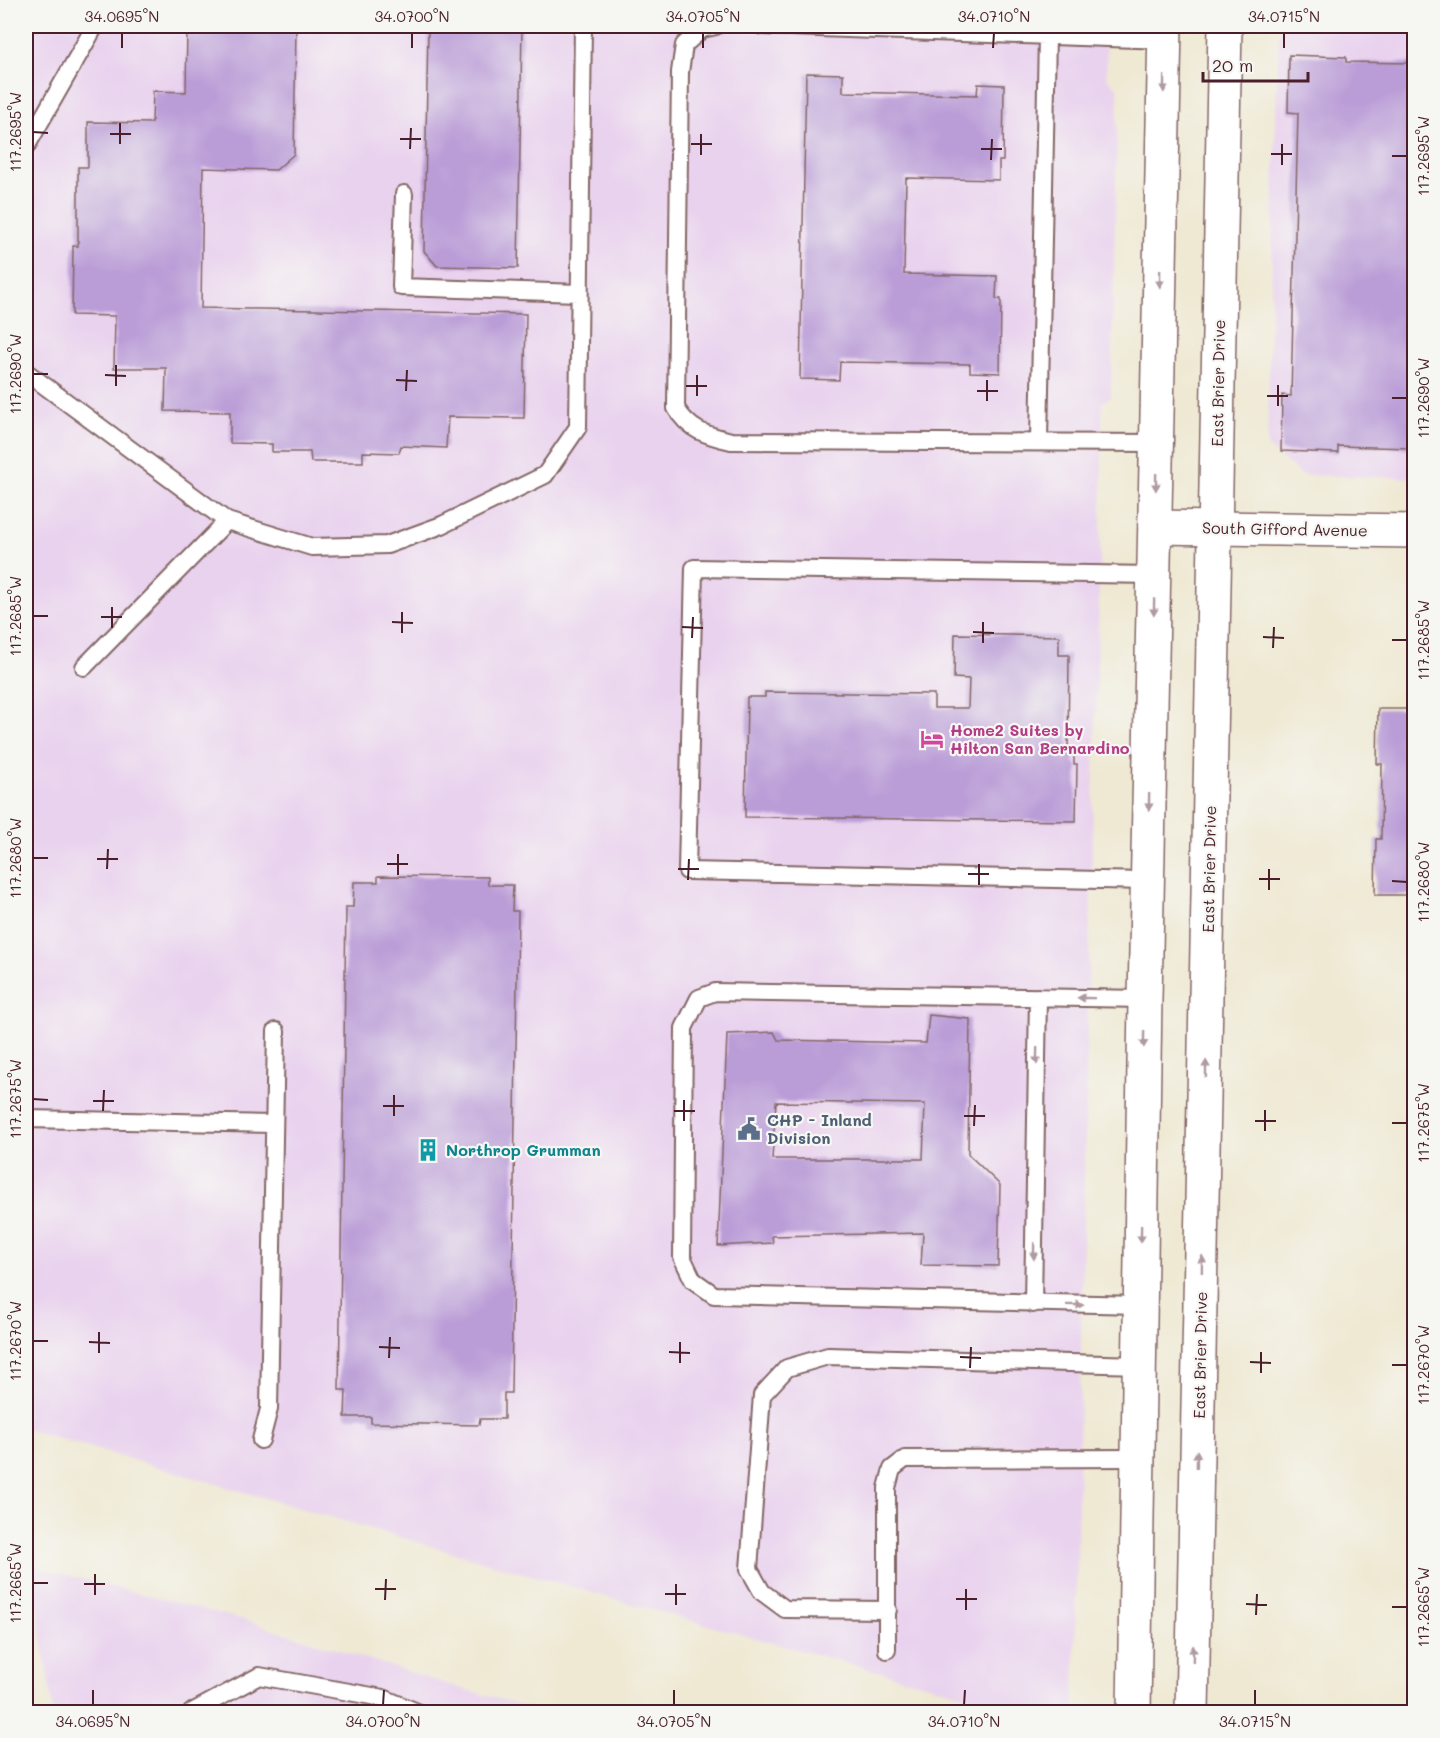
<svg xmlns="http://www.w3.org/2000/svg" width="1440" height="1738" viewBox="0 0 1440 1738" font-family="Mali,sans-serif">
	<rect width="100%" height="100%" fill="#f6f6f2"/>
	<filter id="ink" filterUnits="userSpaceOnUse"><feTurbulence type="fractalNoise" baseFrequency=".0167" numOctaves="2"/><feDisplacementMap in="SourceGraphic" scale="12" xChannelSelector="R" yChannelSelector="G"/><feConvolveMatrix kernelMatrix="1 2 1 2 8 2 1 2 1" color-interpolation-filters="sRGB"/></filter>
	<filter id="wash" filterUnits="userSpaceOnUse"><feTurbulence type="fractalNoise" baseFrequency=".008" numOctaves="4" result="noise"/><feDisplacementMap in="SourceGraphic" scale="24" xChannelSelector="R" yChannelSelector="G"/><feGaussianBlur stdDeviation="1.35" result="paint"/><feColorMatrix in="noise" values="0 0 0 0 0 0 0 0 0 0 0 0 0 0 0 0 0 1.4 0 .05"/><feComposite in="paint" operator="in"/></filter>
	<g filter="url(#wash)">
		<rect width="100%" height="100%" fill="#efe9d3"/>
		<path fill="#e9d2ee" d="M26,26H1106L1107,78L1118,89L1111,396L1102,403V487L1087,1031L1074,1712H1027L645,1608L26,1429Z
			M1282,26H1414V478L1301,475L1267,446L1278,41Z
			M31,1566L241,1619L459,1688L546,1712H53Z"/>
		<g id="blocks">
			<path fill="#ba9cd7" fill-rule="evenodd" d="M192,26H296L294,154L276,170L203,168L201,308L526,314L524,418L448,417L446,448L401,446L399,453L363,452V462H311L310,452H272V444L230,443V412L165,411L166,368H114L115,316L72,315L73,246H78V167H88V122L152,123L153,91L186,92L187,29H192Z
				M428,26H522L518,268L437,266L424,251Z
				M1289,55L1346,57V62L1414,63V454H1410V448L1338,446V453L1281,451L1282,395L1291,396L1298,113L1288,112Z
				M806,73L843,74V92L977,95L978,84L1004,85L1003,161H999V180L906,178L904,274L997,276L996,299H1001L1000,373L970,372V364L840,362L839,380L800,379Z
				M955,634L1059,636V655H1069L1068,752H1074V764H1077L1076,821L745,817L747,697H765V692L934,694V708H968L969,679L954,678Z
				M1378,709H1414V895H1375L1376,839H1381L1382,764H1377Z
				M378,876L488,877V885H513L512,911H518L511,1393H504V1419H480L479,1425L371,1423V1417H345L346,1390H339L346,907H353L354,882H378Z
				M929,1015L970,1019L968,1154L1000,1185L998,1266L921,1265L923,1233L772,1236L773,1243L718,1246L727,1034L774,1032L778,1040L926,1043ZM776,1102L925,1104L923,1159H772Z"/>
		</g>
	</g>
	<g filter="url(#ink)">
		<use href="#blocks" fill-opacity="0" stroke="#846666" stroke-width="1.5"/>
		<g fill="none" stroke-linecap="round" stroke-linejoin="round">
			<g stroke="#846666" stroke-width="20">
				<path id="lane" d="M716,26L702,29L684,45L680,72L676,408C689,431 707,435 731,441L1157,443
					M762,26L1165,40
					M26,147L95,26
					M404,194L401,287L579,293
					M26,372L227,521L84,667
					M1039,441L1047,36
					M227,521L312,547L387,545L442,525L545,475L578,427L583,26
					M1147,881L687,871L694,568L1154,575
					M26,1119L273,1124
					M1033,1304L1038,997
					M1140,1305L714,1295L693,1280L682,1257L684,1028L699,998L715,992L1145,999
					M261,1440L269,1409L276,1031
					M888,1610L785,1609L762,1592L749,1569L762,1395L787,1368L828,1356L1139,1365
					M887,1650V1488L892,1469L905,1459L1138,1458
					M192,1712L259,1676L383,1698L417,1712"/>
			</g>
			<g stroke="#846666" stroke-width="36">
				<path id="street" d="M1156,527L1414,531"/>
			</g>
			<g stroke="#846666" stroke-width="36">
				<path id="secondary" d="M1134,1712L1145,999L1165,26
					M1192,1712L1225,26"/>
			</g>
			<use href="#lane" stroke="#fff" stroke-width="16"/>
			<use href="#street" stroke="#fff" stroke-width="33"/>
			<use href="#secondary" stroke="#fff" stroke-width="33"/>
		</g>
		<defs><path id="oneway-solid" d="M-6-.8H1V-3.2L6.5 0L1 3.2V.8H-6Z" transform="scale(1.5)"/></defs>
		<g fill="#ae9aa0">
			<use href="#oneway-solid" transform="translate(1164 84) rotate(91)"/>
			<use href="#oneway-solid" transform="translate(1160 279) rotate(91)"/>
			<use href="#oneway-solid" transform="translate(1156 482) rotate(91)"/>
			<use href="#oneway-solid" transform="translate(1154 607) rotate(91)"/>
			<use href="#oneway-solid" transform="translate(1149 802) rotate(91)"/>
			<use href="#oneway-solid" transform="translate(1086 998) rotate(-179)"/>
			<use href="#oneway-solid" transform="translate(1144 1039) rotate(91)"/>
			<use href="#oneway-solid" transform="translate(1037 1056) rotate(91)"/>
			<use href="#oneway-solid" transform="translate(1206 1069) rotate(-89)"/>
			<use href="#oneway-solid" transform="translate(1141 1234) rotate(91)"/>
			<use href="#oneway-solid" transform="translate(1034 1251) rotate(91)"/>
			<use href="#oneway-solid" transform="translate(1202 1264) rotate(-89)"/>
			<use href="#oneway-solid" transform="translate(1075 1305) rotate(1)"/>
			<use href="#oneway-solid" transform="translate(1197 1459) rotate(-89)"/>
			<use href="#oneway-solid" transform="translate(1193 1654) rotate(-89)"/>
		</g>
	</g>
	<path fill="none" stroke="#4a1f2b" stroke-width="2" d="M122,48V33M412,48V33M703,48V33M993,48L994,33M1284,48V33M33,132L48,133M110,134H131M400,139H421M120,144V123M691,144H712M410,149L411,128M981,149H1002M1271,154H1292M701,155V134M1392,156H1407M991,160L992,139M1282,165V144M33,374H48M105,375L126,376M396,380L417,381M116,386V365M686,386H707M406,391L407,370M977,391H998M697,396V375M1267,396H1288M1392,398H1407M987,401V380M1278,406V385M33,616H48M101,617H122M392,622L413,623M682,627L703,628M112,628V607M973,632L994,633M402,633V612M1263,637L1284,638M692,638L693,617M1392,640H1407M983,643V622M1273,648L1274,627M33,858H48M97,859H118M387,864H408M107,869L108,849M678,869H699M968,874H989M398,875V854M1259,879H1280M688,880L689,859M1392,881L1407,882M979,885V864M1269,890V869M33,1099L48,1100M93,1101H114M383,1106H404M103,1111L104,1090M674,1111H695M394,1116V1095M964,1116H985M684,1121V1100M1255,1121H1276M1392,1123H1407M974,1126L975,1105M1265,1131V1110M33,1341H48M89,1342L110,1343M379,1347L400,1348M669,1352L690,1353M99,1353V1332M960,1357L981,1358M389,1358L390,1337M1250,1362L1271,1363M680,1363V1342M1392,1365H1407M970,1368L971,1347M1261,1373V1352M33,1583H48M84,1584H105M375,1589H396M665,1594H686M95,1595V1574M956,1599H977M385,1600L386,1579M1246,1604L1267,1605M676,1605V1584M1392,1607H1407M966,1610V1589M1256,1615L1257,1594M93,1705V1690M383,1705L384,1690M674,1705V1690M964,1705L965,1690M1255,1705V1690"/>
	<defs>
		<g id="hotel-bare" transform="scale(1.8)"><path d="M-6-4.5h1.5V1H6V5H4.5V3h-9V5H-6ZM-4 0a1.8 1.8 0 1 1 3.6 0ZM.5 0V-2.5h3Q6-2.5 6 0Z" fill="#d1479c" stroke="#f6f6f2" stroke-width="2.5" paint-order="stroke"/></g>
		<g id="civic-bare" transform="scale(1.8)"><path d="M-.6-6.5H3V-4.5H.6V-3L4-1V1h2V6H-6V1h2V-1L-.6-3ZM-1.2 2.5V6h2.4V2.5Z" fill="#5c6f8a" stroke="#f6f6f2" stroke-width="2.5" paint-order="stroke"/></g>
		<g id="building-bare" transform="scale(1.8)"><path d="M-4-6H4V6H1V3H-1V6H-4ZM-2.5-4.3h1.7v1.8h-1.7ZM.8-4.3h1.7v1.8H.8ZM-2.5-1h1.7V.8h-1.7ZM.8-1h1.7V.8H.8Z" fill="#0f9aa8" stroke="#f6f6f2" stroke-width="2.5" paint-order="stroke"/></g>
	</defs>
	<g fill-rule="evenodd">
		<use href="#hotel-bare" x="932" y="739"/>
		<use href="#civic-bare" x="749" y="1129"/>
		<use href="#building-bare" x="428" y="1150"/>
	</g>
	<g text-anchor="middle" stroke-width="4.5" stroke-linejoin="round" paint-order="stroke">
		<g font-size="16" fill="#4a1f2b" stroke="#f6f6f2">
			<text transform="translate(1218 383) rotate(-89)" y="6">East Brier Drive</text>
			<text transform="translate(1285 529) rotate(1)" y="6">South Gifford Avenue</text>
			<text transform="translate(1209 869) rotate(-89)" y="6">East Brier Drive</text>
			<text transform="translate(1200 1355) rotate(-89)" y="6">East Brier Drive</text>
		</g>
		<g font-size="16" font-weight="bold" fill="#b23c85" stroke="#f6f6f2" text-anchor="start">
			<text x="950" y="736">Home2 Suites by<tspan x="950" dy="18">Hilton San Bernardino</tspan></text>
		</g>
		<g font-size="16" font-weight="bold" fill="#4e5e75" stroke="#f6f6f2" text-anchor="start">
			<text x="767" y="1126">CHP - Inland<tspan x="767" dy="18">Division</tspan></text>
		</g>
		<g font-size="16" font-weight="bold" fill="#0d838f" stroke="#f6f6f2" text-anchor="start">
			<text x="446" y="1156">Northrop Grumman</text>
		</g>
	</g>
	<rect width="1440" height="1738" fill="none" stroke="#f6f6f2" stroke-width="66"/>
	<path d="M1203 72v9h105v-9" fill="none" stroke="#4a1f2b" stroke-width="3"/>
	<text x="1212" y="72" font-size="18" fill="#4a1f2b" stroke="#f6f6f2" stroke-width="4.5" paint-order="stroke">20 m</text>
	<rect x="33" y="33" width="1374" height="1672" fill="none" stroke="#4a1f2b" stroke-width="2"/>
	<g font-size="15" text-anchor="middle" fill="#4a1f2b">
		<text x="122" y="22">34.0695°N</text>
		<text x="412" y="22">34.0700°N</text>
		<text x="703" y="22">34.0705°N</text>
		<text x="994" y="22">34.0710°N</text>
		<text x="1284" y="22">34.0715°N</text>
		<text transform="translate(16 132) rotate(-90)" y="5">117.2695°W</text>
		<text transform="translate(1424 156) rotate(-90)" y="5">117.2695°W</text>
		<text transform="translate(16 374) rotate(-90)" y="5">117.2690°W</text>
		<text transform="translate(1424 398) rotate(-90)" y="5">117.2690°W</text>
		<text transform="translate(16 616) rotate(-90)" y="5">117.2685°W</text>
		<text transform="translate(1424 640) rotate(-90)" y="5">117.2685°W</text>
		<text transform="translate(16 858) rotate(-90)" y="5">117.2680°W</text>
		<text transform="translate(1424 882) rotate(-90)" y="5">117.2680°W</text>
		<text transform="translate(16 1099) rotate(-90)" y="5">117.2675°W</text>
		<text transform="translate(1424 1123) rotate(-90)" y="5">117.2675°W</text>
		<text transform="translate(16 1341) rotate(-90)" y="5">117.2670°W</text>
		<text transform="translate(1424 1365) rotate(-90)" y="5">117.2670°W</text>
		<text transform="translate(16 1583) rotate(-90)" y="5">117.2665°W</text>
		<text transform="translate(1424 1607) rotate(-90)" y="5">117.2665°W</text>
		<text x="93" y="1727">34.0695°N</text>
		<text x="383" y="1727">34.0700°N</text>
		<text x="674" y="1727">34.0705°N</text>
		<text x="964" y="1727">34.0710°N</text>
		<text x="1255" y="1727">34.0715°N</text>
	</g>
</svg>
